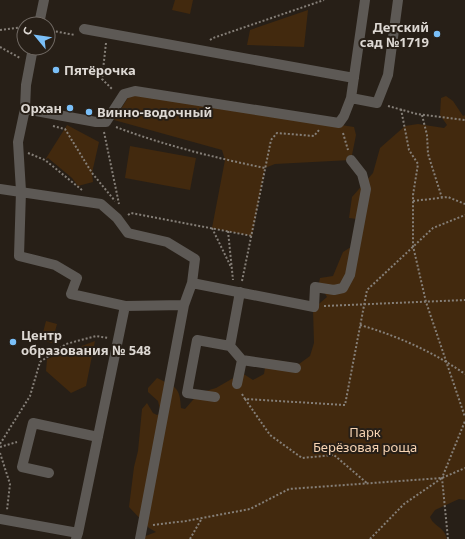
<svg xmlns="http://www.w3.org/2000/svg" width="465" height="539" viewBox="0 0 465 539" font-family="'Noto Sans',sans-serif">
	<rect width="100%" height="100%" fill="#271f17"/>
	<path fill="#42290e" d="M175,0H193L190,14L172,10Z
		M308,10L304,47L247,45L250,30Z
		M136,93L354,127L356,135L351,160L275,164L265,168L252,236L212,228L225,160L222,150L114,120L129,96Z
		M446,96L453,101L463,116L465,115V500L459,499L435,510L430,517C434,527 444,526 447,539H143V537L156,532L149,528L129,507L134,467L138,451L142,409L147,403L153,413L157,415L161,413L158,401L148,392V388L157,378C175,387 180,386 181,408L185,409L199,393L216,388L242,373L253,380L264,374L266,361L270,359L299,364L310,356L314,343L313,309L327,297L319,283L320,278L333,276L343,252L354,245L357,219L349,218L352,197L373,173L380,148L405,126L418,124L444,128L447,125L440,115L441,98Z
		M67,125L99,142L92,173L93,182L78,186L72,178L48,158L45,160Z
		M130,146L196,158L190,190L125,178Z
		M46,321L57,324L52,343L41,340Z
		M95,341L86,386L71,393L46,371L47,359Z"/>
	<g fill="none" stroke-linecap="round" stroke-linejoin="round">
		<path stroke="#857f78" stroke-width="2" stroke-dasharray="2 2" stroke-linecap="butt" d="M0,30L24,27
			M48,30L75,35
			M210,40L213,38L324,0
			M106,43L102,79L113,90
			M0,47L20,58
			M388,106L417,114L465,120
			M401,109L409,150L418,164L413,195V246L426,302L465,417
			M422,115L427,135L428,154L442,198
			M53,126L65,129L92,173L115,201
			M116,127C163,145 216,158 265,168
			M104,132L119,204
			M343,133L348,150
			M28,153L45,160L82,190
			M413,201L448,197L465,204
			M128,215L131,213L252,236
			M212,228L231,267
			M228,231L233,280
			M242,281L271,140L277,133L314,136L319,130
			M324,306L465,300
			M360,325C398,336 433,352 465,374
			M242,394L245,399L345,405L367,290L433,228L465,215
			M245,399L270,435L302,458L334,455L368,484
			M0,444L30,396L40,362L66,344L96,336L108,338
			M0,447L17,442
			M0,453L10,484L7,510
			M153,525L186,521L250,509L289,489L442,478L465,468
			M190,539L202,518
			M370,539L404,504L442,478
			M448,539L442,478L465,421"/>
		<path stroke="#5d5955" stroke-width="10" d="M39,24L44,0
			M84,29L354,78
			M351,98L365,0
			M25,109L96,122H106L124,94L135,91L339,123L344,116L351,98L377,103L388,75L398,0
			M0,189L101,204L117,218L128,233L167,242L195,259L192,283L184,305L125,306L71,294L77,278L55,265L19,256L21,191L18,142L25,109L26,85L33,48
			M192,283L314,307L315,287L334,290L343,288L350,275L366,189L362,174L351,160
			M240,292L230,346L242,360L296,368
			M237,384L242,360
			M215,397L187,393L197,340L230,346
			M49,473L22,467L33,423L98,437
			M0,519L78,533L76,539
			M78,533L125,306
			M140,539L184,305"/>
	</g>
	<g fill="#7abff8" stroke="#271f17" stroke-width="1.5">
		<circle cx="437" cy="34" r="4"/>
		<circle cx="56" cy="70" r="4"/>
		<circle cx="70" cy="108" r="4"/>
		<circle cx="89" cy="112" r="4"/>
		<circle cx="13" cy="342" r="4"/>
	</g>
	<g text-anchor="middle" stroke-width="4" stroke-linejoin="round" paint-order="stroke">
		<g font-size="13" font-weight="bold" fill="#ded9d4" stroke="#271f17" text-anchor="start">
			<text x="429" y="32" text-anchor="end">Детский<tspan x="429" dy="15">сад №1719</tspan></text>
			<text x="64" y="75">Пятёрочка</text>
			<text x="62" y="113" text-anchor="end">Орхан</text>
			<text x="97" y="117">Винно-водочный</text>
			<text x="21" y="340">Центр<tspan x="21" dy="15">образования № 548</tspan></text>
		</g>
		<g font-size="13" fill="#f7d4b3" stroke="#271f17">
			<text x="365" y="437">Парк<tspan x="365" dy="15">Берёзовая роща</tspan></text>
		</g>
	</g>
	<g transform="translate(36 36) rotate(299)"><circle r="19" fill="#271f17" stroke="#706963"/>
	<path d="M0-3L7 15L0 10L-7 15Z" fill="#7abff8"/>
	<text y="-6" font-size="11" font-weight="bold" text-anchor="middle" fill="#ded9d4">С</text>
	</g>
</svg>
